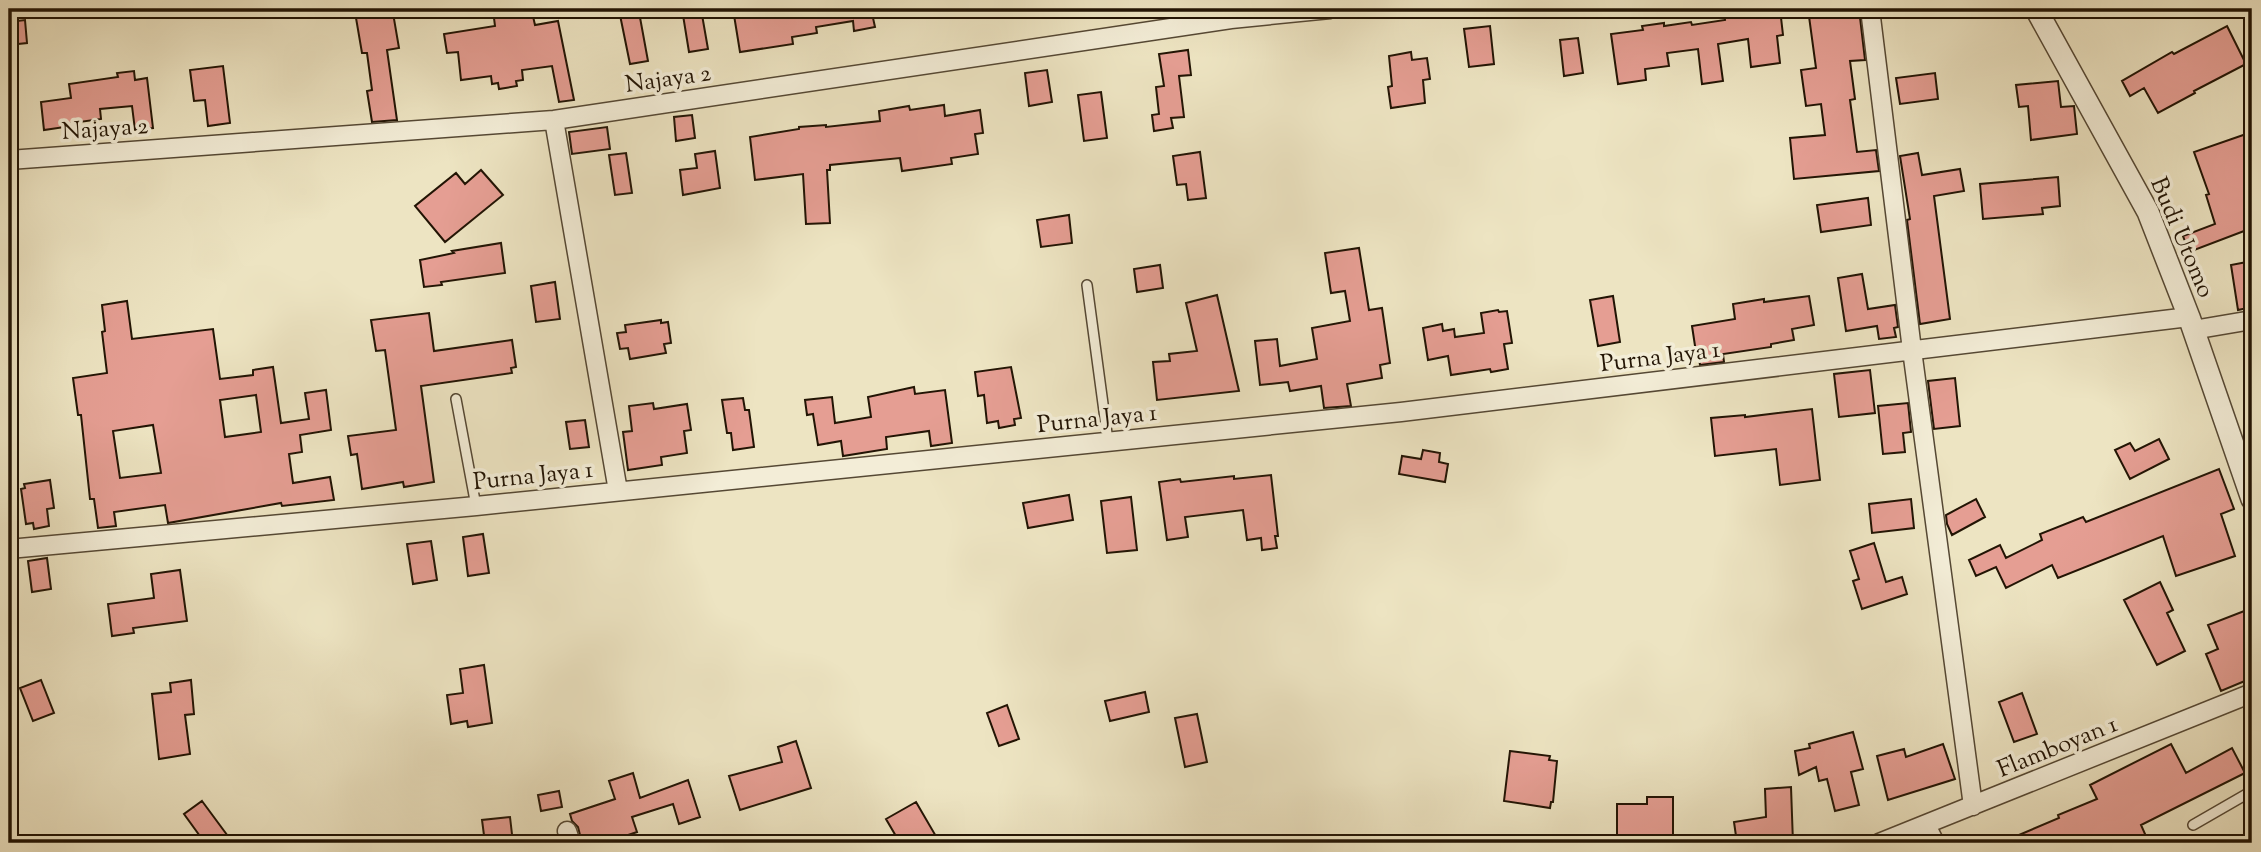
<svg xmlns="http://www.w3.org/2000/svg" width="2261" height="852" viewBox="0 0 2261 852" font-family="'Sorts Mill Goudy',serif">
	<rect width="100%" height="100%" fill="#ede4c2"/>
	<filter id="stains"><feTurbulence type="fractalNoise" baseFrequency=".00286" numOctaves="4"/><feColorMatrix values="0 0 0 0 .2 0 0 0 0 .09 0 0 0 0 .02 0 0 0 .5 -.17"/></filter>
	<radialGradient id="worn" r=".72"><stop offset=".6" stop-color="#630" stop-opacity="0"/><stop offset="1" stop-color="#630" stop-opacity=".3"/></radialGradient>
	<path fill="#e59e93" stroke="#221404" stroke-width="2" fill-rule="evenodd" d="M359,9H374L375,15L393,13L399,48L387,50L397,120L372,122L367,91L372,90L367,53H362L356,18L360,17Z
		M682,9H701L708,49L689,52Z
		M733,9H876V17L873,18L875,27L854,31L853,21L816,27L817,33L792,37L793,44L740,52Z
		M1748,9H1780L1783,35L1777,36L1780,63L1751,67L1748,39L1718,44L1723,81L1702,84L1698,49L1667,53L1669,66L1645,69L1646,80L1618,84L1611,34L1643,30L1642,26L1664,23V26L1691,22L1692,25L1725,20L1724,12Z
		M1808,9H1859L1865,60L1850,61L1855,99L1850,100L1857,152L1876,150L1879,171L1794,179L1790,138L1825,135L1821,104L1806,106L1801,70L1816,68Z
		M532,12L535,25L558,21L574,100L559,102L552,66L522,70L523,80L516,81L517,86L499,89L498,83L492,84L491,76L461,80L458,52L447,53L444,34L495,26L494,18Z
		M639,12L648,61L630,64L620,15Z
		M25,20L27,43L9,45V22Z
		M1490,26L1494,64L1469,67L1464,29Z
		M2227,26L2246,64L2194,91L2195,93L2158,113L2144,88L2130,96L2122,81L2172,52L2174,54Z
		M1578,38L1583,73L1564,76L1560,40Z
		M1188,50L1191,75L1179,76L1184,117L1171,118L1173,128L1154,131L1152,115L1159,114L1156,87L1164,86L1159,54Z
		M1411,52L1412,60L1427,58L1430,79L1423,80L1425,103L1391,108L1388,87L1392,86L1389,56Z
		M223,66L230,123L208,126L205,100L194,101L190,70Z
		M1047,70L1052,102L1029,106L1025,73Z
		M134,71L135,80L147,78L153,128L135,130L132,106L100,109L101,119L65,124V127L44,130L41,102L71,98L69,84L118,77L117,73Z
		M1935,73L1938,99L1900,104L1896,78Z
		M2058,81L2061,107L2074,106L2077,134L2031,140L2028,106L2019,107L2016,85Z
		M1101,92L1107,138L1084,141L1078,95Z
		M944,105L945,116L980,110L983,133L975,134L978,154L951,158L952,164L902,171L900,158L830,165V170H827L830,223L806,224L803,174L755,180L750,137L799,129V127L826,125V127L880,121L879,111L909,106L910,110Z
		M692,115L695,138L676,141L674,117Z
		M607,127L610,149L572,154L569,132Z
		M2252,132V171L2245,173L2252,194V228L2189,252L2183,236L2215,224L2206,195L2209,194L2194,152Z
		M715,151L720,188L683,195L680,170L697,168L695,154Z
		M1200,152L1206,198L1188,200L1186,184L1177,185L1173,156Z
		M626,153L632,193L615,195L609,155Z
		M1918,153L1922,175L1960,169L1964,191L1934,196L1950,319L1920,324L1907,220L1910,219L1900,156Z
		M481,170L503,195L445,242L415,206L456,173L465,184Z
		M2058,177L2060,206L2042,208L2043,214L1983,219L1980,184Z
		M1868,198L1871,225L1821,232L1817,205Z
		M1069,215L1072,243L1041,247L1037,220Z
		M501,243L505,273L441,282L442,285L424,287L420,260L454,253L452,251Z
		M1359,248L1369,310L1382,308L1390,363L1380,365L1382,378L1347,384L1351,406L1324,408L1321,386L1290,391L1288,382L1260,385L1255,341L1277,339L1280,366L1317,359L1312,328L1350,321L1345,291L1331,293L1325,253Z
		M2252,261V307L2238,310L2231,265Z
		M1160,265L1163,288L1137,292L1134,269Z
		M1862,274L1868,309L1895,305L1898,327L1894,328L1896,337L1879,339L1877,326L1846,331L1838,278Z
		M555,282L560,319L536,322L531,286Z
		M1217,295L1239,391L1157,400L1153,362L1170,361L1169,354L1197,351L1186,303Z
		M1613,296L1620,342L1598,346L1590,300Z
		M1809,296L1814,325L1792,329L1794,340L1771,344V347L1723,354L1724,362L1700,365L1699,359H1697L1692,326L1735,319L1733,304L1764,299V302Z
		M127,301L132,339L213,329L220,379L253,375V370L273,367L281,423L309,419L305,393L326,390L331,430L300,435L302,452L289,454L293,483L330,477L334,500L282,506L281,503L168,523L165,505L114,512L116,526L98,528L94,499H90L81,415H78L73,378L107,373L102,332L105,331L102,305ZM256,395L261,432L225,437L220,400ZM153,425L161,473L120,478L113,431Z
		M1498,310L1499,312L1507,311L1512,343L1504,344L1508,369L1491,372L1490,369L1451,375L1448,356L1428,360L1423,328L1442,324L1443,331L1454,329L1455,337L1484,333L1481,313Z
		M429,313L434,351L512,340L516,367L511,368L512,373L421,386L434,482L404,487L403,482L362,489L357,454L351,455L348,436L396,430L385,350L376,351L371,320Z
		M661,320V323L668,322L671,343L664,344L666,353L630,359L628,348L620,349L617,333L626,332L625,325Z
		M1011,367L1021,418L1014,419L1015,425L999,428L998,421L987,423L984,395L978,396L975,372Z
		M1870,370L1875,413L1839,417L1834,374Z
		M1955,378L1960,426L1934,429L1928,381Z
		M914,387L915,394L945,390L952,443L931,446L929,431L886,437L887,449L843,456L841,441L818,445L813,414L807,415L805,400L832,397L835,423L871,417L868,397Z
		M743,398L745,410H749L754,447L733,450L731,433H727L722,400Z
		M653,403L654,409L687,404L691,430L684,431L687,453L661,457L662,465L628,470L623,432L632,431L629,406Z
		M1908,403L1911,432L1903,433L1905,452L1883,454L1878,406Z
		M1812,409L1820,480L1780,485L1776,449L1715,456L1711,418L1745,415V417Z
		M585,420L589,447L570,449L566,422Z
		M2159,439L2169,459L2130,479L2115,450L2130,443L2135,451Z
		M1423,450L1440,453L1439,462L1448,464L1445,482L1399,474L1402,456L1421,459Z
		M2219,469L2234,509L2221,514L2235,556L2176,576L2163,536L2058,578L2052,565L2006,588L1996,567L1976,576L1969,560L2000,545L2006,558L2042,540L2040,534L2083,517L2086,522Z
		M1271,475L1278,536H1275L1277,548L1262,550L1261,538L1247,540L1243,510L1185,517L1188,537L1167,540L1159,482L1180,479L1181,482L1234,476V479Z
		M50,480L54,508L47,509L49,526L34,529L33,523L26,524L21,489L25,488L24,484Z
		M1069,495L1073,520L1028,528L1023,503Z
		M1131,497L1137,550L1107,553L1101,501Z
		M1911,499L1914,528L1872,533L1869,504Z
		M1976,499L1985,517L1952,535L1947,524L1946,515Z
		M483,534L489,573L468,576L463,537Z
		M431,541L437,580L413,584L407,544Z
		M1874,543L1886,582L1902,577L1907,594L1862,609L1853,581L1859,579L1850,551Z
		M47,558L51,589L32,592L28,561Z
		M180,570L187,621L133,628L134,633L112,636L108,604L154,598L151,574Z
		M2160,582L2173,610L2167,613L2185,651L2157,665L2124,600Z
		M2252,608V678L2221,691L2206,654L2218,649L2208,625Z
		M484,665L492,723L468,727L467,721L451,724L447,695L463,693L460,669Z
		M41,680L54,713L33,721L20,688Z
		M191,680L194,714L185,715L190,754L159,759L152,694L171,692L170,683Z
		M1145,692L1149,712L1110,721L1105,701Z
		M2022,693L2037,734L2014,742L1999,702Z
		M1007,705L1019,739L999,746L987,713Z
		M1197,714L1207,762L1185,767L1175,718Z
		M1853,732L1863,769L1851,772L1859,805L1835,811L1827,779L1819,781L1816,767L1799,775L1795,751L1810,748L1809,744Z
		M796,741L811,788L740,810L729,776L782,762L778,747Z
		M1943,744L1955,779L1888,800L1877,756L1904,749L1906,757Z
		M2171,744L2186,773L2232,748L2245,773L2141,825L2149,843H2000L2059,818L2058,815L2097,799L2090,785Z
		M1510,751L1550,756L1549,760L1557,761L1553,802H1551L1550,808L1504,801Z
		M633,773L640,798L688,780L700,817L679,824L673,804L632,817L637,832L610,841L611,843H582L578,827L572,821L570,814L615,799L609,781Z
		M1791,787L1793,843H1737L1734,822L1766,817L1765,789Z
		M559,791L562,807L541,811L538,795Z
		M1647,797H1673V843H1617V804H1647Z
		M202,801L233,843H205L184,814Z
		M916,802L937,838L928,843H900L886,819Z
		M510,817L513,843H485L482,820Z"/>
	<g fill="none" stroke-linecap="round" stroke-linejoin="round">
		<g stroke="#554834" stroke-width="12">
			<path id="service" d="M1087,285L1108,441
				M456,399L476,506
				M2193,825L2252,791"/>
		</g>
		<g stroke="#554834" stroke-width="21">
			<path id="minor" d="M1870,9L1912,350L1973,806
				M554,120L618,491
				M9,160L554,120L1231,19L1330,9
				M2193,330L2252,320
				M9,549L476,506L1401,412L2189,317
				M1926,825L1935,843
				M567,831L571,843
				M1879,843L2252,693"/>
		</g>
		<g stroke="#554834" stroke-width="24">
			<path id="tertiary" d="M2036,9L2148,212L2189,317L2252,499"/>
		</g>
		<use href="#service" stroke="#f3edd7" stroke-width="9"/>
		<use href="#minor" stroke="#f3edd7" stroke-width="18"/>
		<use href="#tertiary" stroke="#f3edd7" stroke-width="21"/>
	</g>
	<g text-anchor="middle" stroke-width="7" stroke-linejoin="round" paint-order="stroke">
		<g font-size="24" fill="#221404" stroke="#f3edd7">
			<text transform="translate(668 78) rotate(-8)" y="8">Najaya 2</text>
			<text transform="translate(105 128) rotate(-4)" y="8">Najaya 2</text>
			<text transform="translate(2183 237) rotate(67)" y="8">Budi Utomo</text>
			<text transform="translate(1660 356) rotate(-7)" y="8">Purna Jaya 1</text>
			<text transform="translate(1097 418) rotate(-6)" y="8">Purna Jaya 1</text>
			<text transform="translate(533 475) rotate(-6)" y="8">Purna Jaya 1</text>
			<text transform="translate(2057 746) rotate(-22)" y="8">Flamboyan 1</text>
		</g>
	</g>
	<rect width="2261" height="852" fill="none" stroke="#ede4c2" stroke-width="35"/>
	<rect x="10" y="10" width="2240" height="831" fill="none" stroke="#221404" stroke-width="3.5"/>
	<rect x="18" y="18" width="2226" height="817" fill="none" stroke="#221404" stroke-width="2"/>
	<rect width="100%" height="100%" filter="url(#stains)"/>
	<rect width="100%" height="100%" fill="url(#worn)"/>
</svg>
